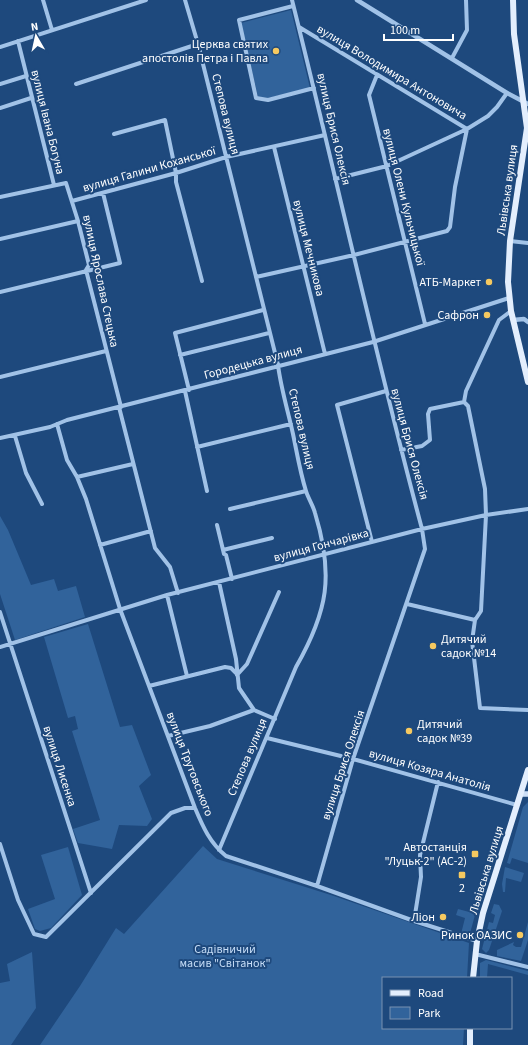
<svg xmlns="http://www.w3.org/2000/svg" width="528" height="1045" viewBox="0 0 528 1045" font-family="'Source Sans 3',sans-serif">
	<rect width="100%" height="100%" fill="#1e497d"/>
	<path fill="#31639b" d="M291,10L310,88L268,98L258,97L241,23Z
		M0,516L8,530L31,585L54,579L58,591L76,586L85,617L15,640L0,594Z
		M88,624L120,727L132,725L151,775L139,786L152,819L147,826L119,825L112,849L78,843L73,829L100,820L72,731L78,729L75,716L68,718L44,637Z
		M528,802V863L512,858L510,864L507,863L523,807Z
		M203,846L217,859L334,896L469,943L467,978H383V1028H464L463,1045H40L80,986L116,928L124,934Z
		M68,847L82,895L51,928L40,931L35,929L28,909L55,899L41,855Z
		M505,867L524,873L521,882L506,878L505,892H503L502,884Z
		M494,904L499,905L502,911L489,950L486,953L482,949L489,922L493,923L495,915L491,913Z
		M458,909L473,913L475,915L469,937L461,934L465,918L456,915Z
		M528,922V940L521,961L497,956V950L514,942L513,945L516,947H521Z
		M32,952L36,1008L11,1045H0V983L10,981L7,964Z
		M486,960L528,971V975L488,964L487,978H480V963Z"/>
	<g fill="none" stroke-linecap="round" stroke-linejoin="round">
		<path stroke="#a1c2e7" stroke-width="4" d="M43,0L52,30
			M185,0L198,44L278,365C281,389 288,411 293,434C297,453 300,472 306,491C308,498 313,505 315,513C334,575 328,611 296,667L219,850
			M292,0C336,176 375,354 422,529L425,549L353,759L317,886
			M293,6L239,20L256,98L268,100L314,88
			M18,41L54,185
			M0,47L146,0
			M452,58L467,30L466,0
			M377,75L369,95L425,324
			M0,84L26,76
			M76,84L198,44
			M0,108L31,98
			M114,134L165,120L176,173V182L202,281
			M274,147L325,354
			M335,179L387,166L467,129L488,116L497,107L507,93
			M0,197L66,183L78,221L89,265L86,270L121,407
			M72,201L176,173L226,157L325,135
			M0,239L78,221
			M510,241L528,243
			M256,277L354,255L447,231L450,227L455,187L467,129L299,27
			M0,292L120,263L103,193
			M511,311L499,320L466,391L464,402L468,406L485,489L486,515L481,611L475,620L472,641L480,708L528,710
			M180,355L269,333
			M0,377L106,351
			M189,390L175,333L263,310
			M185,391L207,491
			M119,407L155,548L170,567L178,593
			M57,424L67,460L77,477L86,499L120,609L195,808C203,827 210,843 226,856L317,886L414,921L477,941
			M15,436L26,473L42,504
			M0,438L50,427L67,420L373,342L509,298
			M197,447L291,424
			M401,450L422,446L430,440L428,414L430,409L464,402
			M77,477L133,464
			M230,509L306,491
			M217,525L224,554L226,555L232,579
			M372,542L337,405L386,391
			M100,545L151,531
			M223,550L272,538
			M219,582L236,659L239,688L254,710L275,719
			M167,595L187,676
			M407,604L475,620
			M0,612L91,893
			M0,647L167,595L422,529L486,515L528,509
			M237,675L247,664L279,592
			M149,686L225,667L231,668L237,674
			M168,736L210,726L254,710
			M267,738L353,759L517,805
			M0,844L18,900L34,934L46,937L171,813L185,808H195
			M414,921L421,877L420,855L438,782
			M475,954L528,967"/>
		<path stroke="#a1c2e7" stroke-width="4.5" d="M357,0L507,93L528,104
			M513,320L524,319L528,322"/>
		<path stroke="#ccdef6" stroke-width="5.5" d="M521,794H528"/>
		<path stroke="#e3eefd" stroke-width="6" d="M513,0L514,34L527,128L510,241L508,282L511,311L528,382
			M473,978L477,941L483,913L528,770
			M470,1045V1028"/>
	</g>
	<g fill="#f6c960" stroke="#1e497d" stroke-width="1.5">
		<circle cx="276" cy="51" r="4"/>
		<circle cx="489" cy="282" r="4"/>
		<circle cx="487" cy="315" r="4"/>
		<circle cx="433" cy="646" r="4"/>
		<circle cx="409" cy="731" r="4"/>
		<rect x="471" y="850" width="8" height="8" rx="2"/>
		<rect x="458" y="871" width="8" height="8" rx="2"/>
		<circle cx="443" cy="917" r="4"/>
		<circle cx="520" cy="935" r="4"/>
	</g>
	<g text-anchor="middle" stroke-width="4" stroke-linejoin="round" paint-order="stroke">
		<g font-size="12" fill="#fff" stroke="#1e497d" text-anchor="end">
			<text x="268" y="48">Церква святих<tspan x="268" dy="14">апостолів Петра і Павла</tspan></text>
			<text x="481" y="286">АТБ-Маркет</text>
			<text x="479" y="319">Сафрон</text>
			<text x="441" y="643" text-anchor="start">Дитячий<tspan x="441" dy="14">садок №14</tspan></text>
			<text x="417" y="728" text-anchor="start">Дитячий<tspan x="417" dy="14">садок №39</tspan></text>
			<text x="467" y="851">Автостанція<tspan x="467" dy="14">"Луцьк-2" (АС-2)</tspan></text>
			<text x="462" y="892" text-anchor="middle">2</text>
			<text x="435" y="921">Ліон</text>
			<text x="512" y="939">Ринок ОАЗИС</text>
		</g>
		<g font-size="12" fill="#fff" stroke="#1e497d">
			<text transform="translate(392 72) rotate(31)" y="4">вулиця Володимира Антоновича</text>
			<text transform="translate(226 114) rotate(76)" y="4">Степова вулиця</text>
			<text transform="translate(48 122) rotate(76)" y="4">вулиця Івана Богуна</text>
			<text transform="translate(334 129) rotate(77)" y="4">вулиця Брися Олексія</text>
			<text transform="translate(149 169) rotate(-16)" y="4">вулиця Галини Коханської</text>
			<text transform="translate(507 190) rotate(-82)" y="4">Львівська вулиця</text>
			<text transform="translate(404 197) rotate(76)" y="4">вулиця Олени Кульчицької</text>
			<text transform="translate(309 248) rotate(76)" y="4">вулиця Мечникова</text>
			<text transform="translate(101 281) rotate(78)" y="4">вулиця Ярослава Стецька</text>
			<text transform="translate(253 362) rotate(-15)" y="4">Городецька вулиця</text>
			<text transform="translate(302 429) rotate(77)" y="4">Степова вулиця</text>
			<text transform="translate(410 444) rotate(75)" y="4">вулиця Брися Олексія</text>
			<text transform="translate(321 545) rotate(-15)" y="4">вулиця Гончарівка</text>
			<text transform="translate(247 757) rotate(-67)" y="4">Степова вулиця</text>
			<text transform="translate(190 764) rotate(69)" y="4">вулиця Трутовського</text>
			<text transform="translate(343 765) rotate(-72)" y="4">вулиця Брися Олексія</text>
			<text transform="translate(60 766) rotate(72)" y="4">вулиця Лисенка</text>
			<text transform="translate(430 770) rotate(16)" y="4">вулиця Козяра Анатолія</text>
			<text transform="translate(486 870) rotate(-73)" y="4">Львівська вулиця</text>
		</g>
		<g font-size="12" fill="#c5dcf6" stroke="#1e497d">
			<text x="225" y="953">Садівничий<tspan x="225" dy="14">масив "Світанок"</tspan></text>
		</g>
	</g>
	<rect x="382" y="977" width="130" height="52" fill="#1e497d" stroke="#7892b1"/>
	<rect x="390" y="990" width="20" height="6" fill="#e3eefd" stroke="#7892b1"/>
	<text x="418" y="997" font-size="12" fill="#ffffff">Road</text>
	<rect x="390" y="1007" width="20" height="12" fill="#31639b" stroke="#7892b1"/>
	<text x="418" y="1017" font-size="12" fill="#ffffff">Park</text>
	<g transform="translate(36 36) rotate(351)" stroke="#1e497d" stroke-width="3" paint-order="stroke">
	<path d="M0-3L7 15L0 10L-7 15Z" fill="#ffffff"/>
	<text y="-6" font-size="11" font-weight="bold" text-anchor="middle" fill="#ffffff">N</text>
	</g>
	<path d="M384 34v6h69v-6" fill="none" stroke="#ffffff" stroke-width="2"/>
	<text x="390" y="34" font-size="12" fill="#ffffff" stroke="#1e497d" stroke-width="3" paint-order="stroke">100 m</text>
</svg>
